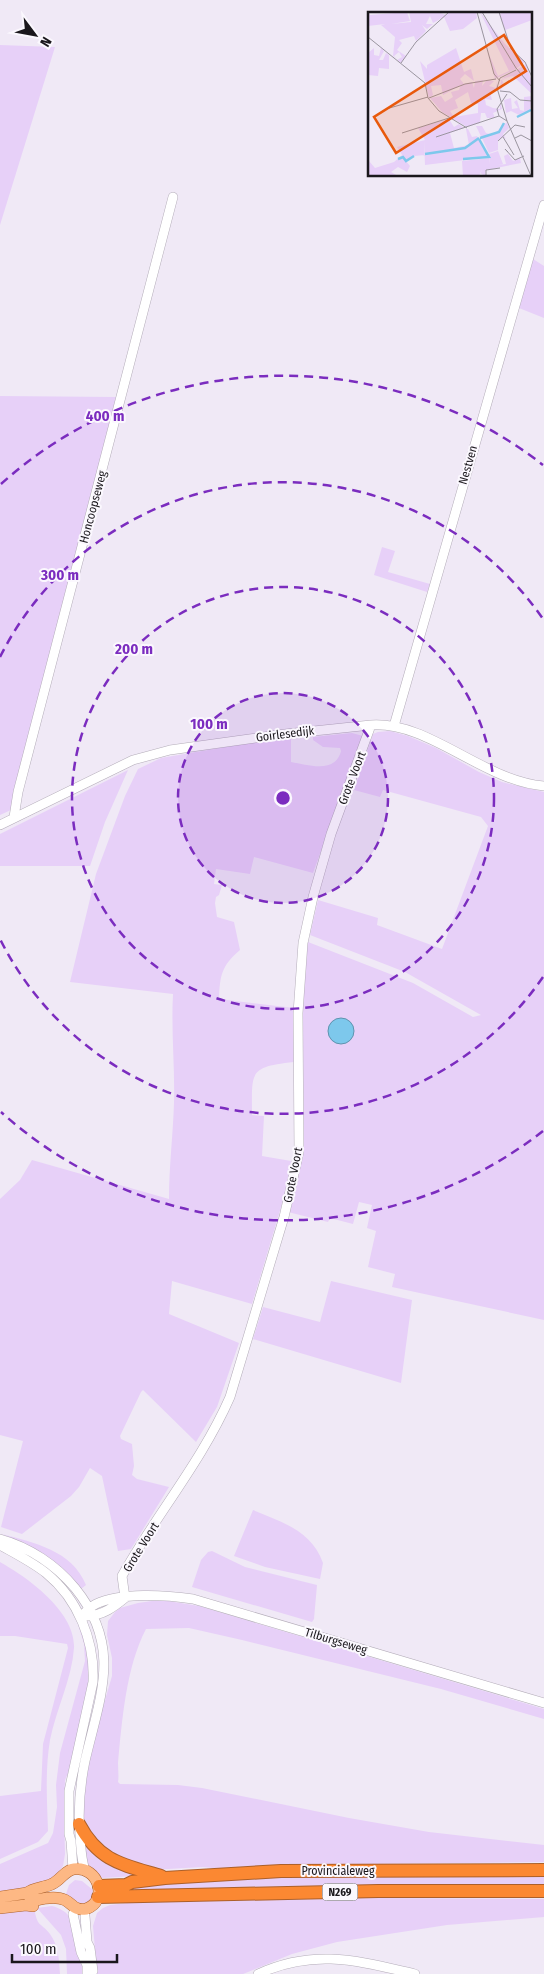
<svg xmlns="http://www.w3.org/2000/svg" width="544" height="1974" viewBox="0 0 544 1974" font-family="'Fira Sans Condensed',sans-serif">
	<rect width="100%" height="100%" fill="#f0e9f6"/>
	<path fill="#e7d0f8" d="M0,45L55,47L0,225Z
		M533,259L544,266V318L519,308Z
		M0,396L116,397L11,810L0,815Z
		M382,547L395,551L388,572L430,584L427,592L374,575Z
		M390,731L408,736L436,748L479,772L502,782L544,792V1320L392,1287L395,1274L368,1267L376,1231L367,1228L372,1205L359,1202L353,1224L330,1218L328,1222L288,1212L301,1156L304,1130L303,1015L305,953L308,942L413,983L473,1017L481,1015L405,972L310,935L318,900L378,918L377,925L442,949L488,826L481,817L383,790L380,797L354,790L373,734L378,732Z
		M352,733L363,736L313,873L254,857L250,874L216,869L214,884L222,885L219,895L216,897L215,903L217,917L234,922L240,950C221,966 220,976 219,999L294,1008V1062C248,1067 252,1072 252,1115L264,1116L262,1156L291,1161L285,1194L252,1304L172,1281L169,1314L239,1343L217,1407L196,1442L143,1390L141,1392L120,1436L121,1439L132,1444L134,1466L132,1475L137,1479L169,1487L131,1549L118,1551L102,1476L90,1468L79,1487L71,1496L22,1534L1,1527L23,1441L0,1435V1199L20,1180L32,1160L169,1199C169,1167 173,1135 174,1103C175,1067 171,1031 173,994L70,982L96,874L125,796L138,769L161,758L243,744L291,739V762C309,765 335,774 341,751L340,748L323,747L313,740V737Z
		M128,770L105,822L90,866H0V834Z
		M331,1281L412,1300L401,1383L253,1339L263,1307L320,1322Z
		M253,1510C282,1522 312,1531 323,1563L320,1579L265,1567L234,1556Z
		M2,1534C34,1543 72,1550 86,1585L81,1589L22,1543Z
		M212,1551L245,1567L317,1585L314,1619L312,1622L192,1587L201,1560L208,1552Z
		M0,1562C27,1577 76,1612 74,1648C72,1679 56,1709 50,1740C45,1770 47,1800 48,1831L38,1842L0,1859V1796L41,1791L43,1744L68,1648L67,1644L15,1636H0Z
		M152,1601H168L199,1606L544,1709V1719L441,1689L242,1640L189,1628L146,1629C126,1667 122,1721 118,1763C118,1769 119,1776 118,1782L120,1784L178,1785L202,1788L349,1818L429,1832L544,1845V1862L282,1865L222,1869L203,1867L151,1870L97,1847L84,1822L83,1800L87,1762L112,1676V1658L107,1635L108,1621L115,1612L120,1608L138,1603Z
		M77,1621L83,1632L91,1669L74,1760L65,1780L64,1815L65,1854L63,1866L55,1877L46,1882L22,1889L0,1892V1864L48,1843L53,1833L57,1807L56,1785L60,1753L85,1661L84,1644Z
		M83,1838L151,1875L102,1878L85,1862Z
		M544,1873V1884L236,1888L129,1893V1887L242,1877Z
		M75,1880L82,1881L93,1890C89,1915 78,1901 66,1894L69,1885Z
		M228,1897L544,1899V1917L447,1925L337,1942L292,1954L243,1974H97L93,1926L97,1913L103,1908L110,1905L144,1901Z
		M52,1906C60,1908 67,1912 71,1919C77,1930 83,1961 84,1974H67L66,1949L61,1935L37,1908Z
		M34,1908C38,1929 40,1921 50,1934C59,1946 59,1961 60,1974H0V1912Z"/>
	<path fill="#7dc8ec" stroke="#5f93ae" d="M328 1031a13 13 0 1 1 26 0a13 13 0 1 1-26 0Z"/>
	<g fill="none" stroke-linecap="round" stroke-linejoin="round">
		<g stroke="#b4adb9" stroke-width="10">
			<path id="minor" d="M394,726L544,205
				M14,817L18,792L173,197
				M0,825L133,760L170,750L285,734L371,725C429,721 483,781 544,786
				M0,1539C29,1547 56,1565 75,1588C123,1647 100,1696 85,1761C80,1785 78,1812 80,1836C81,1848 81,1859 85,1870
				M0,1545C16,1554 32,1562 46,1573C78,1599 95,1641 93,1682L69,1791V1834L71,1841L73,1869
				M125,1598L122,1576C156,1515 202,1461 230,1397L284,1217L299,1152L298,1013L303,943L313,897L331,834L371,725
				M88,1616C103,1615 114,1607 125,1598
				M81,1617C85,1612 90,1607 96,1604C121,1592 166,1595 193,1599L544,1703
				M73,1914L81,1952L87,1965V1974
				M85,1916L87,1942L90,1948L93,1971
				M258,1974C315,1948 358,1961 415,1974"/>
		</g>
		<g stroke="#ac602a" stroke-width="12">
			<path id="major" d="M0,1897L27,1893L33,1894
				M26,1905C34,1899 55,1895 65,1900C73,1904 74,1911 86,1909C109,1901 99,1866 74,1869C65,1870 61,1880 52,1884C44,1888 34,1887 27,1893
				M0,1908L26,1905L33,1906"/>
		</g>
		<g stroke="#ac602a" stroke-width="14">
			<path id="highway" d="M79,1824C99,1862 124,1865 161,1876
				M99,1886L126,1885L132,1882L165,1878L281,1871L544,1870
				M98,1897L378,1891H544"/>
		</g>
		<use href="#minor" stroke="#fff" stroke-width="9"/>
		<use href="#major" stroke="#fdb884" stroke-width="11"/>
		<use href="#highway" stroke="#fb8832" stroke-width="12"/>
	</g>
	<circle cx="283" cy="798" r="105" fill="#7b2cbf" fill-opacity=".12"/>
	<g fill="none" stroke="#7b2cbf" stroke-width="2.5" stroke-dasharray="9 6">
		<circle cx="283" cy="798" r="105"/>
		<circle cx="283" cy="798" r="211"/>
		<path d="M543 977A316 316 0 0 1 0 939M0 657A316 316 0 0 1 543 619"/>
		<path d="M543 1131A422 422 0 0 1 1 1112M1 484A422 422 0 0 1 543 465"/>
	</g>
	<g text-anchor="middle" stroke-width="4" stroke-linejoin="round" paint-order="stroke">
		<rect fill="#fbf8fe" stroke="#5e5a60" stroke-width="1" x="322.5" y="1883.5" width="35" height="17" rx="4"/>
		<g font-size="11" font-weight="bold" fill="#1a171c">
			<text x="340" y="1896">N269</text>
		</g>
		<g font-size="12" fill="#1a171c" stroke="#fbf8fe">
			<text transform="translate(468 465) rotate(-74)" y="4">Nestven</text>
			<text transform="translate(93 507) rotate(-75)" y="4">Honcoopseweg</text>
			<text transform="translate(285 734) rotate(-7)" y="4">Goirlesedijk</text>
			<text transform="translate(352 778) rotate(-69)" y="4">Grote Voort</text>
			<text transform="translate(293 1175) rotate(-79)" y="4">Grote Voort</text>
			<text transform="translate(141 1547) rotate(-58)" y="4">Grote Voort</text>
			<text transform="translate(336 1641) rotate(17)" y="4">Tilburgseweg</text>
			<text x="338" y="1875">Provincialeweg</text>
		</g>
	</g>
	<g transform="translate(368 12)">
		<rect width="164" height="164" fill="#f0e9f6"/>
		<path d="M0,0L2,3L39,0L42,9L23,12L43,10L41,0H70L78,3L81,0H108L109,6L95,17L82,19L76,5L65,11L62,4L58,12H65L59,17L54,13L58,19L48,29L46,24L31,28L34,31L29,38L38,44L33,51L29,48L34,45L31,40L26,44L28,46L25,44L27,25L13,13L17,12L0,14ZM112,0L137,32L157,50L148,57L127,67L121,42L130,64L141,59ZM137,0H164V8L137,18L131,2ZM6,36V43L11,44L13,36L16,39L11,48H15L18,41L21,43V57L11,56L10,64L0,63V41ZM88,36L96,60L103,57L106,69L97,62L92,67L96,72L104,70L106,76L107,69L115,68L114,74L119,68L126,69L121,74L128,76L129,70V77L122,80L124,88L117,87L118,93L125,96L132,97V90L134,97L125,101L127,106H119L117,101H113L112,111L99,115L74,100L62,86L73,84L77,90L85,85L83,80L91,78L93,73L75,83L73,73L63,74L65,83L61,86L52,49L59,57V53ZM100,80L103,91L110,92V101L86,105L82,99L90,96L87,88ZM158,52L164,70V82L145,64L134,68L136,73L132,79L133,68L144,64L133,67ZM164,84L162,98L151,103L143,99L138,101L136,88L143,86L144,97L150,96L146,90L149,88L152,98L156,99V85ZM81,107L86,115L91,112L96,116L82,121L86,136L101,133L98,117H100L104,125L109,124L121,145L57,153L56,129L57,143L46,144L38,149L42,154L39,160L30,155L23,160L30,164H0L1,149L7,156L26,150L34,143L29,135L57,128L50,116ZM139,110L141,116L135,122L138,127L135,125L130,129V138L121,141L108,114H114L118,121L125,123ZM130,139L135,152L130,153L138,152L136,144L140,142L145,149L152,146L153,151L118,158L117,164L112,161L114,158L111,164H95L94,149L121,146L122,152L121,142Z" fill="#e7d0f8" fill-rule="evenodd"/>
		<path fill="none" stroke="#7dc8ec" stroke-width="2.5" d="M149,105L163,98M112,126L131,120L136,111M57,142L97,136L111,126M30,147L35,145L38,149L46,144M95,147L121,145L111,127"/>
		<path fill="none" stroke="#9a959f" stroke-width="1" d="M109,0L126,62L132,69M114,0L148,56M131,0L143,37L157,50L164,65M0,25L57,71L60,86L71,99L99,116M33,51L48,30L81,0M148,56L164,75M148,58L132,66L129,76L139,109L163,164M132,79L142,80L152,88L164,89M61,86L97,72L128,67M18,97L60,85M139,109L131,104L129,97L139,82M34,121L81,106M68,125L131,104M135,125L146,143M147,126L153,123L164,129M130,129L147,113L157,115M140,140L137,137L147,148L156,144M118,164V158L132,156"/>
		<path fill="#e8590c" fill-opacity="0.15" stroke="#e8590c" stroke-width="2.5" d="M136,23L158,59L28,141L6,105Z"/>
		<rect width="164" height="164" fill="none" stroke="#1a171c" stroke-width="2.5"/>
	</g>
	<circle cx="283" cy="798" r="8" fill="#7b2cbf" stroke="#fbf8fe" stroke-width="2.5"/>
	<g font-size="15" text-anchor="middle" font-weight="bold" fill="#7b2cbf" stroke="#fbf8fe" stroke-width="4" stroke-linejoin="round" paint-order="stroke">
		<text x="105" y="421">400 m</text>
		<text x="60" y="580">300 m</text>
		<text x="134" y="654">200 m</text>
		<text x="209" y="729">100 m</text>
	</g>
	<g transform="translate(35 35) rotate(122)" stroke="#fbf8fe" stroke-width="4" paint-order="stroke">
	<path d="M0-4L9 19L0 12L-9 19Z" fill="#1a171c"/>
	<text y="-8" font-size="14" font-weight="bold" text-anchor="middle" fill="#1a171c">N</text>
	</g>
	<path d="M12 1954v8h105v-8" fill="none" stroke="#1a171c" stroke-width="2.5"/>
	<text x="20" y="1954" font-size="15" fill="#1a171c" stroke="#fbf8fe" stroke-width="4" paint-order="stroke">100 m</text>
</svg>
